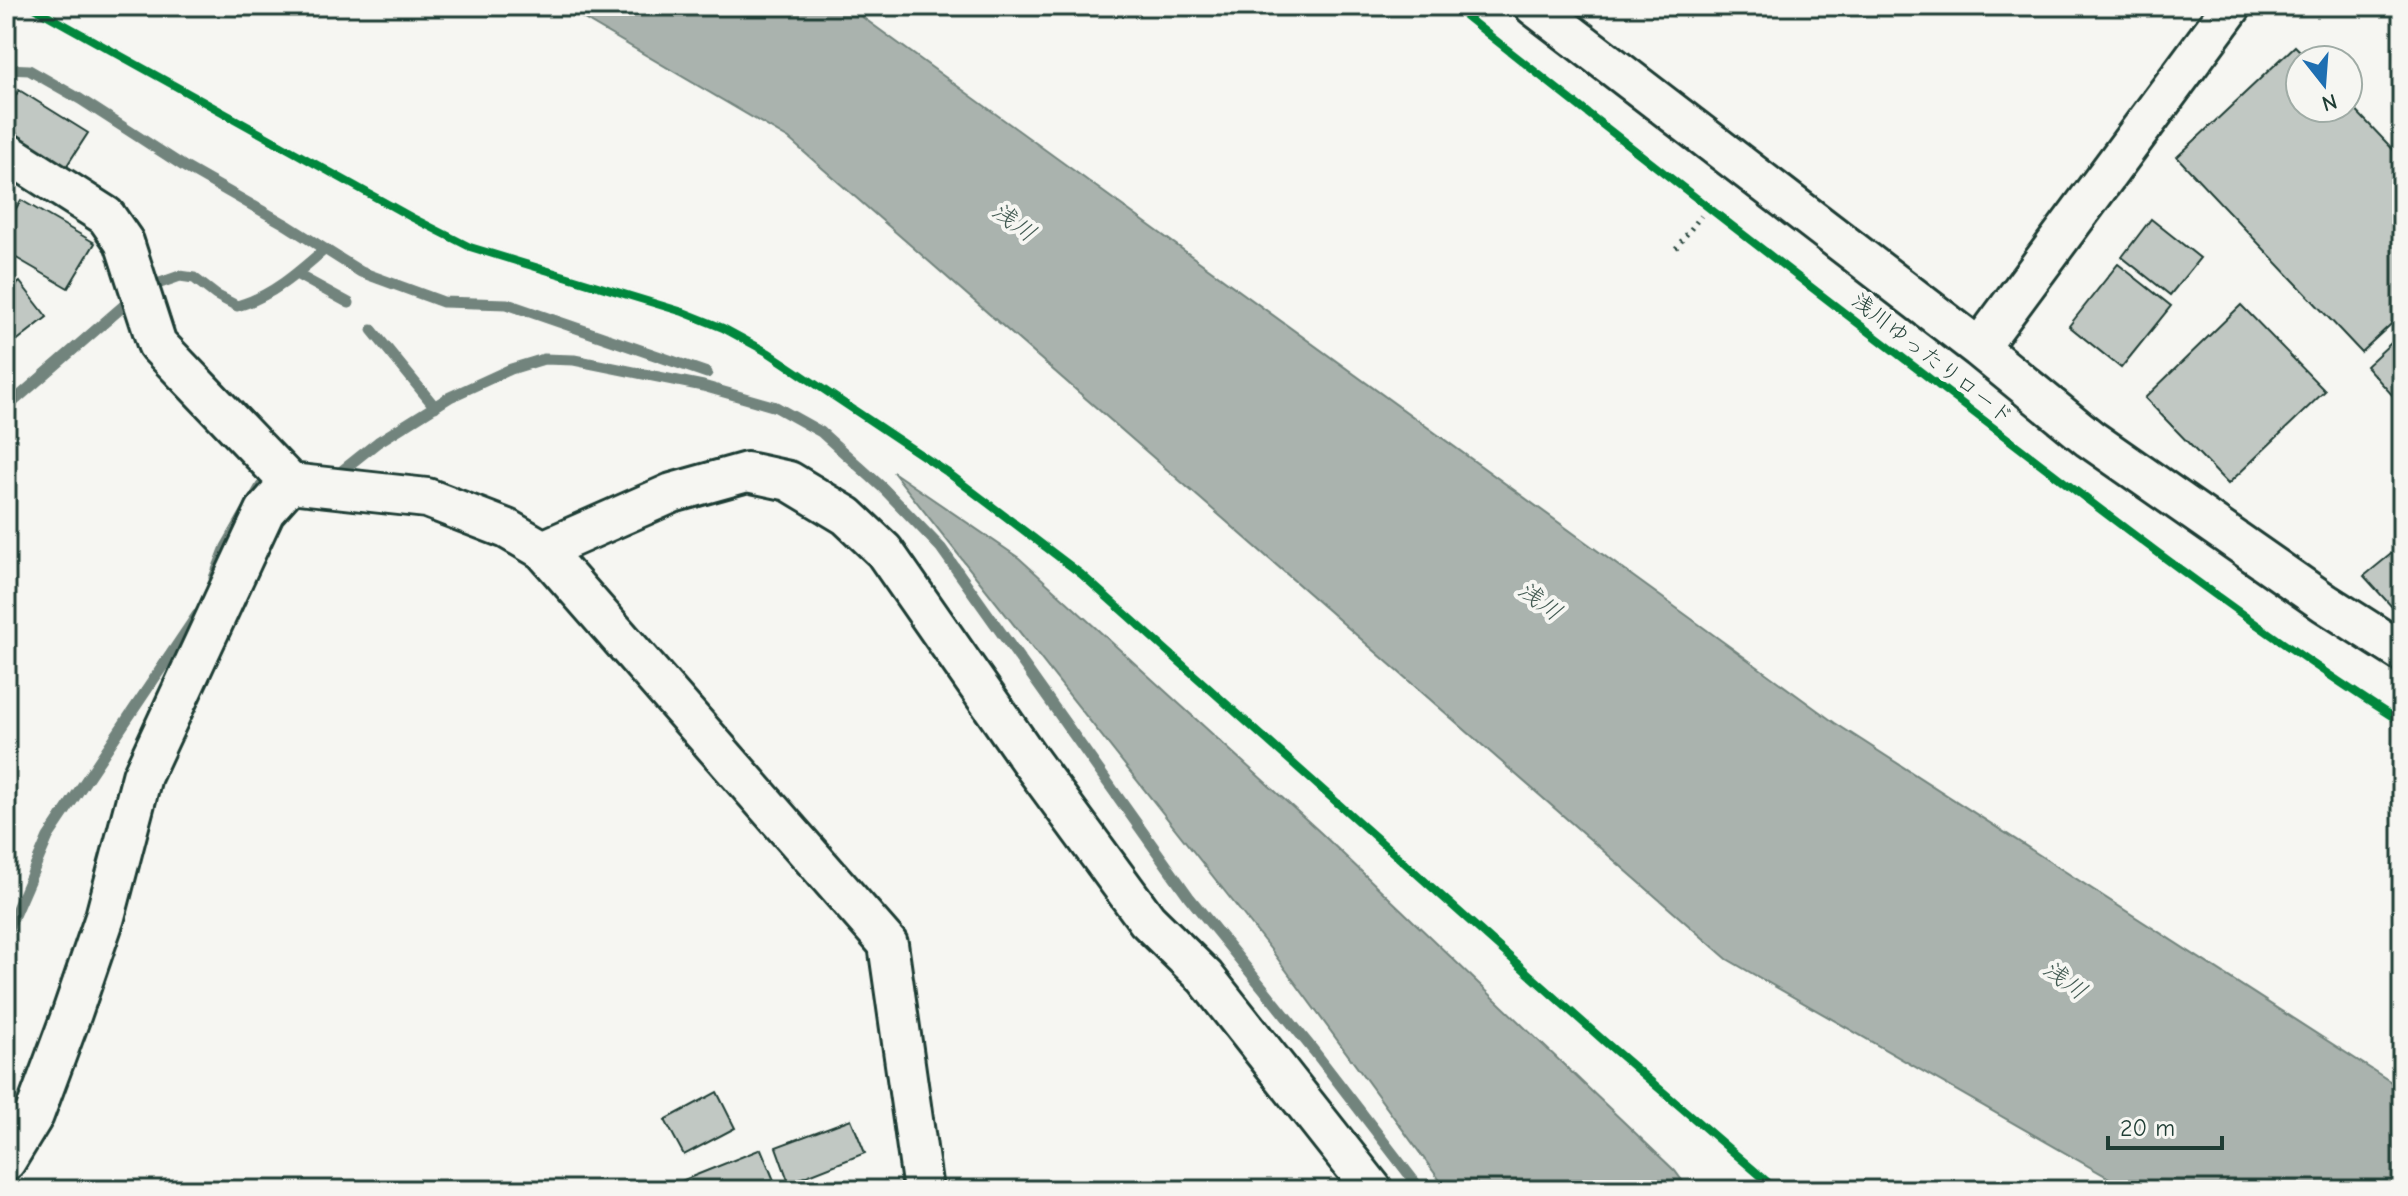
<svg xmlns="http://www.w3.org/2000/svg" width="2408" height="1196" viewBox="0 0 2408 1196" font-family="'Comic Neue','Klee One',sans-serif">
	<rect width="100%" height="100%" fill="#f6f6f2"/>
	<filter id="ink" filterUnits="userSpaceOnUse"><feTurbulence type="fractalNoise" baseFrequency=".0125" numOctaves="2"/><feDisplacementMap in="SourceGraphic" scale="16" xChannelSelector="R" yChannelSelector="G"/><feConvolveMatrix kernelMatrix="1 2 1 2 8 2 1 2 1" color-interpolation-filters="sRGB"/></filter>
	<g filter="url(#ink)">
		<path fill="#aab3ae" stroke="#72847d" stroke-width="2" d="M562,6H847L1835,723L2402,1089V1190H2130L1727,959L789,139Z
			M893,472L1019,558L1321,833L1675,1171L1689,1190H1447L1272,951Z"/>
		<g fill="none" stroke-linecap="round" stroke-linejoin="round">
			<path stroke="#72847d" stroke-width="11" d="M6,69L29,70L80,99L185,167L285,224L361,272L443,302L507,304L707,373
				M296,274L349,303
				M372,330L435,407
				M6,408L143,289L180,276L194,278L216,295L237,306C271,297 299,272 325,249
				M334,477L378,442L450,397L511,369L544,359L574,360L703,386L776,407L821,432L883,488L941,548L1189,897L1314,1051L1421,1190
				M214,578L226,547L261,486
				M6,934L48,837L197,615"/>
		</g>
		<path fill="#c1c8c3" stroke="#1f3d34" stroke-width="2" d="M2295,46L2309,60H2300V108H2348V102L2402,159V314L2361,352L2177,157Z
			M19,90L88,133L64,170L6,133V111Z
			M21,200L95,243L68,288L6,252V225Z
			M2151,219L2200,258L2170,295L2122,257Z
			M2118,264L2171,306L2121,368L2069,326Z
			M20,282L47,317L6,349V293Z
			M2241,305L2325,391L2228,484L2145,398Z
			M2402,333V406L2366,366Z
			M2402,545V618L2364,576Z
			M717,1092L735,1128L684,1155L665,1120Z
			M851,1119L865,1153L789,1183L776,1147Z
			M761,1149L778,1190H659Z"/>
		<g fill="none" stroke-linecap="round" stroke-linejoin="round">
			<g stroke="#1f3d34" stroke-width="44">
				<path id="minor" d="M1534,6L1979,348L2089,438L2325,603L2402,652
					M6,152L106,216L124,242L157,344L290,483L427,498L507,529L543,550L888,944L923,1190
					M1979,348L2232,6
					M543,550L672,493L747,472L789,481L847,516L884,551L1031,762L1147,920L1205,977L1373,1190
					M6,1161L34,1115L72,1013L105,917L142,776L265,511L290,483"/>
			</g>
			<path stroke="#1f3d34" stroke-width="5" stroke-dasharray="2 6" stroke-linecap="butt" d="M1676,248L1701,216"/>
			<use href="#minor" stroke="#f6f6f2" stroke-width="38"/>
			<g stroke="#f6f6f2" stroke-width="13">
				<path id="cycleway" d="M31,6L411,217L470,247L683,312L723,328L769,353L947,472L1081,574L1604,1041L1777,1190
					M1453,6C1613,135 1776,260 1938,385C2090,502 2241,620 2402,723"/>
			</g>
			<use href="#cycleway" stroke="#00873e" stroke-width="8"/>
		</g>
	</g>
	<g text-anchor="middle" stroke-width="8" stroke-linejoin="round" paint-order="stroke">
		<g font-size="22" fill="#1f3d34" stroke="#f6f6f2">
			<text transform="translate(1933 358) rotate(38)" y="8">浅川ゆったりロード</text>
		</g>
		<g font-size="24" font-style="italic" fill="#425a52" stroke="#f6f6f2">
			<text transform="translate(1014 222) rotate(36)" y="8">浅川</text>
			<text transform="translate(1540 601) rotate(36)" y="8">浅川</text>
			<text transform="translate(2065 980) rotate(36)" y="8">浅川</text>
		</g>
	</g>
	<rect width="2408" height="1196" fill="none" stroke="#f6f6f2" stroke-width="32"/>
	<rect x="16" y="16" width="2376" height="1164" fill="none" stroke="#1f3d34" stroke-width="3" filter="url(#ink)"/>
	<g transform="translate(2324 84) rotate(163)"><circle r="38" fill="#f6f6f2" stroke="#a0aca6" stroke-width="2"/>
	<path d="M0-6L14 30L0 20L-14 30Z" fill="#1f6fb2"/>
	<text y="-12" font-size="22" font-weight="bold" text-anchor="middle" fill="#1f3d34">N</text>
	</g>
	<path d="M2108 1136v12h114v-12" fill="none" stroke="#1f3d34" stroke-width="4"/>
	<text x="2120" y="1136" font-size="24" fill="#1f3d34" stroke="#f6f6f2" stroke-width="6" paint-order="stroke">20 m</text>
</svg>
